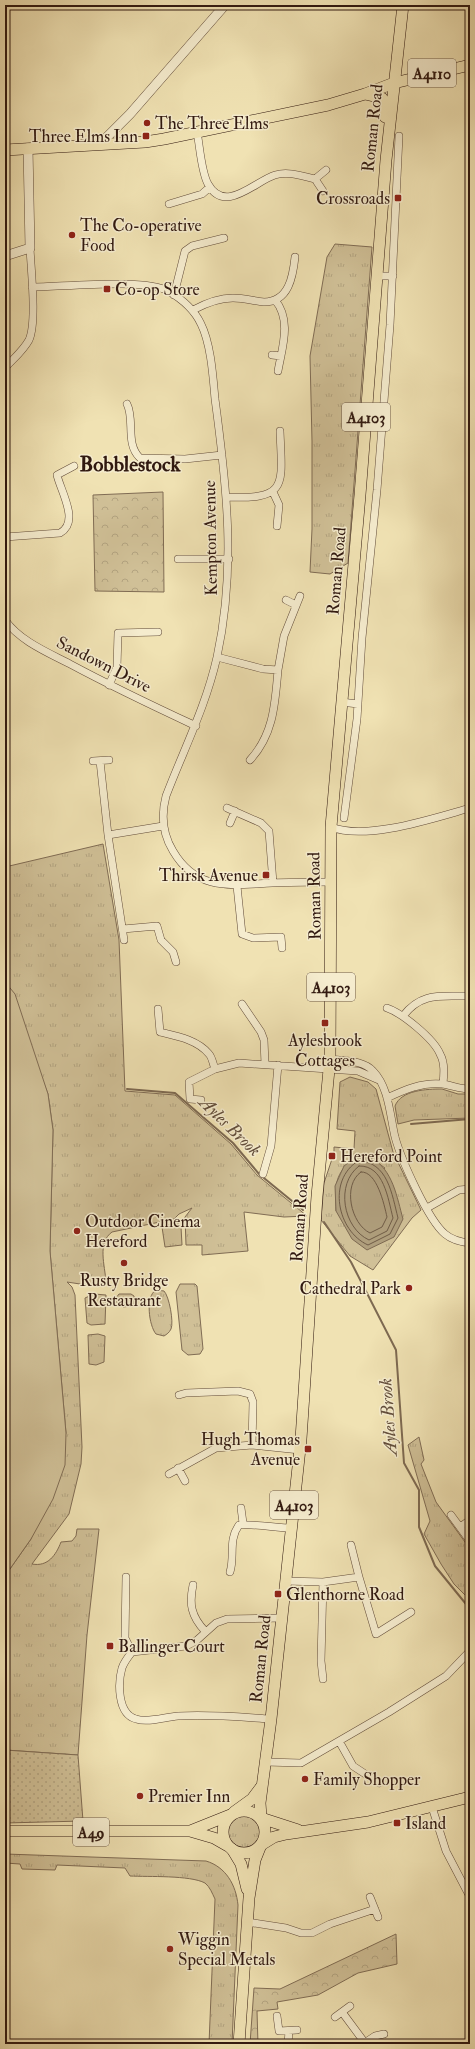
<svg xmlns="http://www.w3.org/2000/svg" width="475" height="2049" viewBox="0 0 475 2049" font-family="'IM FELL Double Pica',serif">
	<defs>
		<pattern id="grass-tufts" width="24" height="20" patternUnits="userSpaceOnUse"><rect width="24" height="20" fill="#d0c097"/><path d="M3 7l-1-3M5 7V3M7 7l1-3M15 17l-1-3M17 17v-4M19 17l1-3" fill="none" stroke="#b3a481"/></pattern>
		<pattern id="forest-crowns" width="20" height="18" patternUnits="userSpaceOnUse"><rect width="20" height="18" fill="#d0c097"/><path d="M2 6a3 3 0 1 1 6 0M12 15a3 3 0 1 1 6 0" fill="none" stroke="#b3a481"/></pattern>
		<pattern id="garden-dots" width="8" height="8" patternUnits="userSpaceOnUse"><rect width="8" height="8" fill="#d0c097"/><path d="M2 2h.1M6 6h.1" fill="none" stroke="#b3a481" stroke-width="1.8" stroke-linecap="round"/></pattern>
	</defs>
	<rect width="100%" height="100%" fill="#f0e2b3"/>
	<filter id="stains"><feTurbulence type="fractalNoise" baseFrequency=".005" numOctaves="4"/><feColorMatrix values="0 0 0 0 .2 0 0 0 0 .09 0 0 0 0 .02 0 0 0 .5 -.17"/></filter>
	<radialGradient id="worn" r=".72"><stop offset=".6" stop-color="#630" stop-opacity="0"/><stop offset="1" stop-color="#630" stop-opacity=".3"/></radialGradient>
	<path fill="url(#grass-tufts)" stroke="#806c54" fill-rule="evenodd" d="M335,244L372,247L348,563L330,574L310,572L312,529V441L310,356L327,257Z
		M103,844L119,940L125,1091L175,1095L231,1144L257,1175L307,1216L284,1217L244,1212L248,1251L202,1255V1245H186L185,1217L192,1208L179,1214L174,1219L112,1232C97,1243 105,1265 106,1282L93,1286L67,1282L72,1287L75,1295L82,1447L81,1464L69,1514L32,1564C48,1567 56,1555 61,1542L72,1541L76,1536L77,1529H99L87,1635L78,1755L5,1750V1576L31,1539L66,1433L50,1251L53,1130L48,1094L5,982V867Z
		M350,1077L368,1082L376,1089L393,1152L421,1210L412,1218L373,1270L350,1256L321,1220L324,1183L332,1159H334V1147L354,1149L355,1131L337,1129L340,1082ZM356,1157H370L385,1168L336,1211C335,1185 334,1173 356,1157Z
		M442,1089L458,1094H470V1118L414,1120L398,1124L395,1106C401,1090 427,1089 442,1089Z
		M177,1222L181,1227L182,1245L165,1247L162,1227Z
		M180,1284H195L197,1286L203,1349L200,1354L188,1355L182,1350L176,1292Z
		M156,1290L164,1291C169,1296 174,1322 171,1329C169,1333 167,1334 164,1336L156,1334C149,1326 145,1296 156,1290Z
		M94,1294L106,1295L105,1324L91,1325L87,1323L85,1298Z
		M119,1294H131L134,1296V1304L131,1306L123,1307V1302H113Z
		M98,1334L105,1336L104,1362L96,1365L89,1364L88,1335Z
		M419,1437L424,1460L421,1464L436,1502L470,1549V1600L454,1584L441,1564L424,1534L430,1521L408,1445Z
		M228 1832a16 16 0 1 1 32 0a16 16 0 1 1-32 0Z
		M5,1854L206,1861C226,1867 236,1885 238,1905L232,2044H209L215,1899C212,1893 210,1887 205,1883C190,1875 148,1877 130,1876L125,1868L57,1865L55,1870L22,1869L20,1864L5,1863Z"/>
	<path fill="url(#forest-crowns)" stroke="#806c54" d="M163,492L164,592L95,591L93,495Z
		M396,1934L397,1964L358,1973L318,1995L277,2002L278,2009L257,2011L258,2044H250L254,1988L280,1989Z"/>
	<path fill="url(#garden-dots)" stroke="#806c54" d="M5,1750L78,1755L83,1821L5,1823Z"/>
	<path fill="#d0c097" stroke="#806c54" d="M5,982L15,994L48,1094L53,1130L50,1251L66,1433L65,1465L53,1499L31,1539L5,1576Z"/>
	<path fill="#af9e7c" stroke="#7d6951" d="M356,1157C361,1157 368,1156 371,1158C393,1169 397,1198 403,1219L394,1237L367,1250L352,1239L336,1211L335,1186L344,1166Z"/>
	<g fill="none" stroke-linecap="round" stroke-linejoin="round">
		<path stroke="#705c46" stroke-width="1" d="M358,1161C388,1161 392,1195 398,1218L390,1234L368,1245C337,1231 327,1180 358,1161Z
			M359,1166C384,1165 388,1199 393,1218L387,1231L369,1240C343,1228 335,1184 359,1166Z
			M361,1172C377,1171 384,1204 387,1217L382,1227L370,1233C351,1224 342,1185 361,1172Z"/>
		<path stroke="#7d6951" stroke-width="2" d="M127,1089L175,1093L233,1143L259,1174L303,1210
			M411,1124L470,1119
			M376,1161L385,1156L396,1157
			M324,1222L351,1262L396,1350L404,1463L419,1490V1527L435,1566L470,1609"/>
		<g stroke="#614b39" stroke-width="8">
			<path id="minor" d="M197,132C200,147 201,171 208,184C225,215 255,181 275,175C288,171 302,176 315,179
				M323,191L315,179L326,170
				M169,204L202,194L210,187
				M377,276H393
				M32,287C62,287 145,278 168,291C182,299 194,309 201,324C211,344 213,377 215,399C227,488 236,569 217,657C206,706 184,749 166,796C161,815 162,833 173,851C197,892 231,885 272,883C292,882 311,882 330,882
				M174,295L185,251L192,246L224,238
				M275,300C292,320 282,348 278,371
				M193,310C206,303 218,298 233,298C244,298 254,301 264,302C289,302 293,276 295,257
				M272,355L281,356
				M5,368C13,359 23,351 29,340C37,322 31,270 30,248
				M127,404C135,420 125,444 140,458L185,459L222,455
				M273,492L279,505L277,526
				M226,497C289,500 282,485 280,431
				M5,537L60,533C80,522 61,492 57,475L74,466
				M178,559H229
				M286,600L296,605
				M5,620C20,641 47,652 70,664C111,686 153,706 196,726
				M217,657L263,669L278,670L284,636L300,596
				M109,685L117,667L118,633L158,632
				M341,702L358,704
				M250,760C274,734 275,703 278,670
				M93,761L109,760
				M100,761L108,835L124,940
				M227,808L261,823L269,831L273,883
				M344,818L357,719L362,638L377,490L390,325L399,136
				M230,823L235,811
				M331,827C366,841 434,818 470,808
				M108,835L163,826
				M237,886L242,934L253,938L281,937L282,948
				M123,929L157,926L161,940L173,952L176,962
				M242,1004L261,1032L264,1040L265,1064
				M387,1008C402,1013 434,1039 440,1054C445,1063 444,1074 443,1084
				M158,1009L160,1032C177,1036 198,1040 209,1054C212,1057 213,1064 215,1069
				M403,1016C422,991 442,997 470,996
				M330,1059C344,1061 363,1060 373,1071C389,1087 390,1116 395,1137C401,1159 428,1220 445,1234C452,1240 460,1242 470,1243
				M387,1098C404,1090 422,1082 442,1084C451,1085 460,1089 470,1089
				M201,1100L190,1099L189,1082L215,1069L239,1063L358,1071L379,1080
				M263,1174L271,1146L278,1065
				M427,1208L459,1190L470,1189
				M179,1395L186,1393L238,1391L250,1394L253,1402L252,1445
				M178,1468L185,1481
				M169,1474L216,1448L252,1445L300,1450
				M241,1508L243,1523
				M451,1515L470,1541
				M460,1527L470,1520
				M351,1545L359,1577
				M230,1572C235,1556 228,1540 239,1525C243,1523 281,1528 291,1528
				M126,1577L125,1638L132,1652
				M285,1581L323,1582L359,1577L376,1634L411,1612
				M193,1585C189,1604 191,1616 205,1631
				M323,1679L321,1661L323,1582
				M271,1719C240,1717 210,1714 178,1716C165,1717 148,1723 136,1719C117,1714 118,1682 122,1668C124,1662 128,1657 132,1652L186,1646L196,1641L216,1623L227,1619L281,1618
				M339,1741L353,1766L379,1783
				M266,1762L301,1763L389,1712L446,1676L469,1652
				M432,1807L446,1851L470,1897
				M370,1897L378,1917
				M247,1922L286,1928L301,1933H312L330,1924L375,1909
				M342,2012L365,2043
				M277,2016L279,2031L297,2030
				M335,2017L350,2006
				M288,2044L289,2031
				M363,2044L375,2036L384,2034"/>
		</g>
		<g stroke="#614b39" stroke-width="10">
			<path id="tertiary" d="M99,145L130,114L225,5
				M5,256L30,248L28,148"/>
		</g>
		<g stroke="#311910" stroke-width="12">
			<path id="primary" d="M365,94L382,98L386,106L385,117
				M5,150L145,142L164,139L328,105L365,94L394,83L470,65
				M234,1812L252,1799L261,1787
				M261,1817L260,1803L271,1719L301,1439L317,1196L330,1059L331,827L360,495L386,160L403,5
				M232,1849L241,1864L247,1889
				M239,2044L249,1898L255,1860L261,1845"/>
		</g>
		<g stroke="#311910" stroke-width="12">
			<path id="trunk" d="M223 1832a21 21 0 1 1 42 0a21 21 0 1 1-42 0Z
				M261,1818L298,1830
				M5,1831H190L214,1838L228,1846
				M190,1831L230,1815
				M261,1845L274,1837L286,1834L368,1822L470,1797"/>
		</g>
		<use href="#minor" stroke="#f5ecce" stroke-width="7"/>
		<use href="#tertiary" stroke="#f5ecce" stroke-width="9"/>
		<use href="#primary" stroke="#f0e2b3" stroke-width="11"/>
		<use href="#trunk" stroke="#f0e2b3" stroke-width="11"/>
	</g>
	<g fill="#8f2418" stroke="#f5ecce" stroke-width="1.5">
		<circle cx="147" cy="123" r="4"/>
		<rect x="142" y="132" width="8" height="8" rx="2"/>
		<rect x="394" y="194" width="8" height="8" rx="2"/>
		<circle cx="72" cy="235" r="4"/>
		<rect x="103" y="285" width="8" height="8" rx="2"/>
		<rect x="262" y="871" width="8" height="8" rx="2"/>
		<rect x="321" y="1019" width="8" height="8" rx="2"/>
		<rect x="328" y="1152" width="8" height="8" rx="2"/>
		<circle cx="77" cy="1231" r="4"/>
		<circle cx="124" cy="1263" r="4"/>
		<circle cx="409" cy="1288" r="4"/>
		<rect x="304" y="1445" width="8" height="8" rx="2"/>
		<rect x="274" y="1590" width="8" height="8" rx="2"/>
		<rect x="106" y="1642" width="8" height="8" rx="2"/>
		<circle cx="305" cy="1779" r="4"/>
		<circle cx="140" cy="1796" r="4"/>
		<rect x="393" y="1819" width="8" height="8" rx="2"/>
		<circle cx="170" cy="1949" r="4"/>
	</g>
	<g text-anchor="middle" stroke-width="3" stroke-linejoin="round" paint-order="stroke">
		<g fill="#f5ecce" stroke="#6c5849" stroke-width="1">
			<rect x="408" y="59" width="48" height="28" rx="3"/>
			<rect x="342" y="403" width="48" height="28" rx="3"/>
			<rect x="307" y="973" width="48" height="28" rx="3"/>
			<rect x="270" y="1491" width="48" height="28" rx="3"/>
			<rect x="73" y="1818" width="36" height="28" rx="3"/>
		</g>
		<g font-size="16" font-weight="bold" fill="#311910">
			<text x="432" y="79">A4110</text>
			<text x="366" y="423">A4103</text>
			<text x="331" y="993">A4103</text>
			<text x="294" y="1511">A4103</text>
			<text x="91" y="1838">A49</text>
		</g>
		<g font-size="17" fill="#311910" stroke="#f5ecce" text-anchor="start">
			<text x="155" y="129">The Three Elms</text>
			<text x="138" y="142" text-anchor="end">Three Elms Inn</text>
			<text x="390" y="204" text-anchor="end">Crossroads</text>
			<text x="80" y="231">The Co-operative<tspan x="80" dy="20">Food</tspan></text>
			<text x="115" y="295">Co-op Store</text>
			<text x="258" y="881" text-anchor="end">Thirsk Avenue</text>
			<text x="325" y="1046" text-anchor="middle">Aylesbrook<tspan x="325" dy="20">Cottages</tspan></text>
			<text x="340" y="1162">Hereford Point</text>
			<text x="85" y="1227">Outdoor Cinema<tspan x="85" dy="20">Hereford</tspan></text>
			<text x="124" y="1286" text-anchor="middle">Rusty Bridge<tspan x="124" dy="20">Restaurant</tspan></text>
			<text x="401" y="1294" text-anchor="end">Cathedral Park</text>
			<text x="300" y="1445" text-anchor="end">Hugh Thomas<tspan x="300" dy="20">Avenue</tspan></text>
			<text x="286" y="1600">Glenthorne Road</text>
			<text x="118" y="1652">Ballinger Court</text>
			<text x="313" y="1785">Family Shopper</text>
			<text x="148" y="1802">Premier Inn</text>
			<text x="405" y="1829">Island</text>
			<text x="178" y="1945">Wiggin<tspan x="178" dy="20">Special Metals</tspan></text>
		</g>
		<g font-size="17" fill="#311910" stroke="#f5ecce">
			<text transform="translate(372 128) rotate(-84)" y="6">Roman Road</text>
			<text transform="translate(210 538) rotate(-91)" y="6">Kempton Avenue</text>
			<text transform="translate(336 571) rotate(-85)" y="6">Roman Road</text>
			<text transform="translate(104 664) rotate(27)" y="6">Sandown Drive</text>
			<text transform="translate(314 896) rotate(-91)" y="6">Roman Road</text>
			<text transform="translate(299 1218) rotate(-86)" y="6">Roman Road</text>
			<text transform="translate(260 1659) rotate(-84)" y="6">Roman Road</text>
		</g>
		<g font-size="18" font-style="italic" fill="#634e3b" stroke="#f5ecce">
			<text transform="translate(230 1126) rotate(44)" y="6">Ayles Brook</text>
			<text transform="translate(388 1417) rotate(-94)" y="6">Ayles Brook</text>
		</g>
		<g font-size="21" font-weight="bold" fill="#311910" stroke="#f5ecce">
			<text x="130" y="471">Bobblestock</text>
		</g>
	</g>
	<rect width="475" height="2049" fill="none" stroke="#f0e2b3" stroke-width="20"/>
	<rect x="6" y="6" width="463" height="2037" fill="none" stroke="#311910" stroke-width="2"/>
	<rect x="10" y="10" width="455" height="2029" fill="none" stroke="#311910"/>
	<rect width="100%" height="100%" filter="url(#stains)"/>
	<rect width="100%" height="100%" fill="url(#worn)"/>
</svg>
